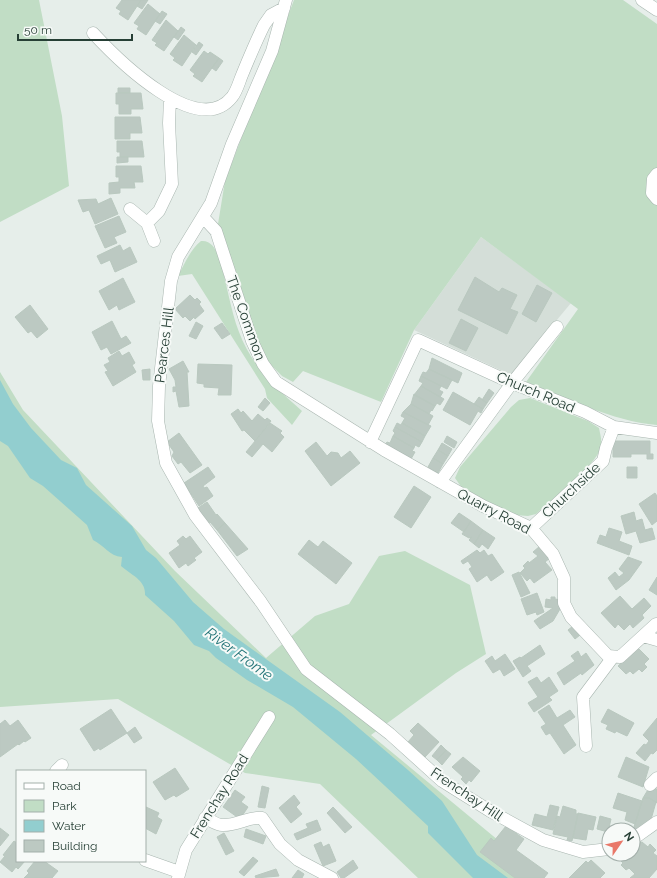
<svg xmlns="http://www.w3.org/2000/svg" width="657" height="878" viewBox="0 0 657 878" font-family="Raleway,sans-serif">
	<rect width="100%" height="100%" fill="#e6eeea"/>
	<path fill="#d4ded8" d="M481,237L571,303L511,375L414,330Z"/>
	<path fill="#c1ddc5" d="M0,0H39L62,116L69,186L0,222Z
		M294,0H623L657,24V425C611,421 568,398 526,382L578,309L481,237L414,330L381,402L303,371L293,382L282,376L266,360L257,340L218,224L225,181Z
		M201,241C211,240 216,249 219,258C227,282 230,309 239,332C251,365 276,388 302,411L292,425L267,398L265,389L192,274L178,276C185,263 190,250 201,241Z
		M0,372L23,410L175,571L266,658L315,616L349,604L379,556L405,551L470,585L486,654L456,673L371,735L544,878H418L320,784L245,773L118,699L0,707Z
		M530,398L588,421L599,428C600,434 603,442 600,449C596,465 550,501 536,514L528,516L515,515L474,496L462,488L455,478L460,467L511,407L519,400Z"/>
	<path fill="#92cecf" d="M0,380L13,404L31,428L61,460L77,468L86,485L132,526L146,550L156,558L193,602L224,629L340,712L408,770L442,801L477,855L508,878H473L428,833V826L356,759L293,707L247,680L216,658L209,651L194,645L174,621L145,595C146,580 131,575 121,566L122,557C109,556 104,545 93,540L87,525L43,486L30,478L8,446L0,441Z"/>
	<path fill="#bcc9c2" stroke="#b9c8bf" d="M122,0H141L128,20L119,14L121,11L116,8Z
		M141,0H148L142,9L137,6Z
		M148,4L160,14L146,35L137,29L139,26L134,23Z
		M162,11L167,14L160,24L155,21Z
		M166,20L178,31L164,51L155,45L157,43L152,40Z
		M181,27L185,30L178,40L174,37Z
		M184,35L196,45L182,66L173,60L175,58L170,54Z
		M199,42L203,45L196,55L192,52Z
		M204,51L208,54L210,52L219,58L202,82L193,76L195,74L190,70Z
		M219,58L223,61L216,71L212,68Z
		M118,88H130V93H118Z
		M116,93H141L143,109H131V114H119V104H116Z
		M115,117H140L142,133H130V139H115Z
		M117,141H142L144,157H120V152H117Z
		M117,157H128V162L117,163Z
		M116,166H141L143,182H134L135,188H120V193L109,194V183L119,182V177H116Z
		M111,198L118,214L95,224L89,210L83,212L78,200L96,199L98,204Z
		M119,216L126,232L114,237L117,243L105,248L95,226Z
		M120,245L123,251L130,247L137,262L115,272L110,260L101,264L97,256Z
		M475,277L499,292L502,288L517,295L510,309L518,312L507,334L458,310Z
		M123,278L135,302L119,310L117,305L109,310L99,291Z
		M537,285L552,293L536,322L522,314Z
		M190,295L195,300L197,298L201,302L199,304L204,311L195,319L194,317L190,321L185,316L183,318L175,309Z
		M30,305L48,329L37,338L31,331L28,333L15,317Z
		M461,319L478,328L466,351L449,343Z
		M112,321L121,339L126,336L131,343L111,354L107,347L101,350L92,332Z
		M196,322L203,326L196,339L189,336Z
		M222,323L230,334L222,339L214,328Z
		M119,351L122,356L129,352L135,363L132,365L136,372L113,386L105,372L108,371L104,365L110,362L108,358Z
		M432,358L462,373L458,383L429,369Z
		M183,361L189,372H187L189,406L179,407L176,391L173,392V387H176L175,380L169,369Z
		M198,364L232,365L231,395H218L219,388L204,387V384L197,383Z
		M150,369V380H143L142,370Z
		M429,369L452,380L447,389L421,376L423,372L426,373Z
		M421,376L441,386L439,390L443,392L440,397L421,386L423,383L419,381Z
		M421,386L444,399L440,405L437,403L435,406L414,395Z
		M489,389L494,393L487,403L482,400Z
		M453,392L483,409L481,413L478,411L470,425L443,410Z
		M414,394L435,406L432,411L431,410L429,414L411,404Z
		M479,397L487,403L483,409L474,404Z
		M265,398L270,403L263,411L258,407Z
		M411,404L433,416L428,425L403,412Z
		M238,409L241,413L243,411L252,421L258,414L265,420L267,418L271,421L255,441L244,430L242,431L231,414Z
		M403,412L431,426L425,436L402,423L405,418L401,416Z
		M270,423L282,431L280,433L284,437L272,452L263,444L252,457L246,452Z
		M397,423L401,425L402,423L425,436L422,442L395,427Z
		M395,427L422,442L419,447L415,445L414,448L393,436L395,433L393,431Z
		M179,433L202,465L190,473L181,462L178,464L172,456L174,452L167,442Z
		M393,436L414,448L412,451L415,452L411,459L385,445L387,442L390,443Z
		M447,436L457,442L454,448L444,442Z
		M616,441H650V454H653V459H647V454H631V457H613V443Z
		M316,442L327,456L331,452L338,453L341,458L350,451L360,463L331,486L305,451Z
		M442,443L452,449L448,456L438,450Z
		M438,450L448,456L443,464L433,458Z
		M433,458L443,464L438,473L428,467Z
		M208,467L215,477L203,486L204,488L207,487L213,496L199,506L184,483Z
		M627,467H637V478H627Z
		M414,486L431,497L411,528L394,517Z
		M655,493L657,496V521L652,525L639,504Z
		M207,502L216,515L217,514L225,523L217,530L210,522L205,525L195,510Z
		M634,512L636,521L642,519L645,530L652,528L655,539L640,543L636,531L626,534L621,516Z
		M459,513L471,521L464,532L451,523Z
		M471,521L483,530L474,544L469,540L472,537L469,538L462,534Z
		M225,523L248,549L237,556L217,530Z
		M609,528L622,532L619,541L632,546L629,555L597,543L600,535L606,537Z
		M483,530L495,538L488,549L482,544L479,548L474,544Z
		M183,536L186,539L190,536L202,552L194,558L196,560L188,566L186,563L179,568L169,553L180,545L177,541Z
		M309,540L318,547L323,541L352,563L336,584L298,554Z
		M540,546L550,558L545,562L552,570L534,583L530,578L527,581L520,573L525,568L523,566L528,561L529,563L538,556L533,552Z
		M477,550L480,553L484,550L488,556L492,554L504,572L491,581L487,575L477,582L469,569L472,567L468,561L463,564L461,561Z
		M628,557L642,562L629,580L616,590L608,578L615,572L619,577L624,573L619,569Z
		M519,572L530,593L521,597L512,575Z
		M657,577V595L649,590Z
		M537,593L544,612L537,615L536,612L527,615L521,599Z
		M620,596L632,609L644,598L651,606L642,615L644,618L633,628L630,624L624,630L618,624L615,628L601,613Z
		M551,597H555V599L561,600L560,609L553,621L540,629L534,621L553,608L545,607L546,599L551,600Z
		M573,626L580,635L575,639L568,630Z
		M540,645L545,654L527,666L531,671L523,677L513,661L520,657L521,658Z
		M638,648L649,659L644,664L647,667L642,672L639,669L633,674L630,671L626,674L618,666Z
		M578,651L581,657L586,653L594,665L582,675L581,673L564,685L557,673L575,661L571,656Z
		M505,654L515,669L504,676L500,669L493,673L485,661L492,656L495,661Z
		M537,677L541,683L549,677L558,691L549,697L552,700L534,712L528,703L538,697L528,682Z
		M549,705L557,718L570,710L575,717L563,725L576,745L564,754L550,733L546,735L541,727L546,724L538,712Z
		M111,709L127,733L100,750L99,748L94,751L80,729Z
		M608,709L634,723L627,736L616,731L615,733L606,729L608,725L601,722Z
		M657,718V750L653,754L651,753L645,761L636,753L644,744L646,745L649,741L643,735Z
		M5,720L10,726L18,720L31,738L25,742L24,741L19,745L18,744L0,757V724Z
		M418,723L439,742L425,757L408,742L414,735L410,731Z
		M135,727L142,738L134,743L127,733Z
		M441,745L446,750L437,760L432,756Z
		M446,750L451,754L442,765L437,760Z
		M463,757L480,771L471,782L469,780L466,784L461,779L463,777L452,767Z
		M626,757L649,767L643,787L618,777Z
		M175,768L189,789L176,797L174,795L165,800L153,782Z
		M262,786L269,788L265,808L258,807Z
		M649,788L657,789V803L649,798H643Z
		M235,790L245,797L241,802L248,807L240,819L223,807Z
		M618,793L642,801L635,824L625,820L627,812L613,808Z
		M294,795L300,803L296,807L302,814L291,823L279,808Z
		M643,798H649L656,802L650,823L646,822L644,831L633,830Z
		M550,805L559,807L553,830L532,825L535,814L547,817Z
		M563,806L576,810V814H578L572,841L567,840L568,837L553,834L557,816L560,817Z
		M146,807L159,813L157,817L162,820L156,834L145,828Z
		M333,807L352,827L345,833L327,813Z
		M578,813L596,817L593,830L588,829L586,840L573,838Z
		M600,816L611,819L608,832L597,829Z
		M317,820L321,830L297,840L294,834L308,828L306,824Z
		M506,826L524,839L516,850L548,873L544,878H515L480,852L491,838L494,841Z
		M0,828L9,835L0,846Z
		M246,829L266,836L263,844L244,837Z
		M224,833L234,851L226,855L217,837Z
		M14,841L17,843V861H25L18,869L16,867L12,872L0,862L5,856L3,855Z
		M321,842L323,847L329,844L336,861L323,866L314,845Z
		M642,842L648,847L650,844L656,850L653,853L657,856V869L649,878H630L635,874L629,868L626,870L621,865L623,863L618,858L622,854H633V845Z
		M253,857L258,861L244,876L239,872Z
		M353,860L358,868L344,878H341L337,872Z
		M591,860L605,873L600,878H569L586,861L588,863Z
		M35,861H44L58,871L52,878H24L29,873L27,871Z
		M276,869L279,876L256,878L255,876Z
		M298,870L304,874L302,878H292Z"/>
	<g fill="none" stroke-linecap="round" stroke-linejoin="round">
		<g stroke="#a9b6b0" stroke-width="13">
			<path id="minor" d="M286,0L272,51L232,144L211,203L178,257L171,281L159,386L158,421L166,463L195,515L261,602L306,669L390,734L442,781L490,811L543,840L583,852L609,849
				M642,0L657,10
				M93,33C117,59 198,140 232,97C237,91 239,82 242,75C249,58 256,41 264,25L271,15L284,8
				M657,174L653,179L652,193L657,199
				M130,209L147,223L154,241
				M203,217L216,231L252,341L263,364L276,382L384,450L483,506L531,528L553,554L564,578V603L571,617L608,656L620,657L656,624
				M147,223L159,211L172,184L169,123L170,99
				M370,442L418,340L512,383L585,412L614,427L657,433
				M440,482L512,383L557,327
				M531,528L603,461L606,448L614,427
				M643,636L657,640
				M586,746L583,697L613,657
				M56,771L62,765
				M650,785L657,778
				M205,818C210,820 217,825 222,825C237,826 249,816 262,818L280,844L298,860L332,878
				M633,839L657,822
				M145,860L179,872
				M178,878L186,850L269,717"/>
		</g>
		<use href="#minor" stroke="#fff" stroke-width="12"/>
	</g>
	<g text-anchor="middle" stroke-width="4" stroke-linejoin="round" paint-order="stroke">
		<g font-size="14" fill="#263f35" stroke="#f7faf8">
			<text transform="translate(246 318) rotate(70)" y="5">The Common</text>
			<text transform="translate(164 345) rotate(-83)" y="5">Pearces Hill</text>
			<text transform="translate(536 392) rotate(23)" y="5">Church Road</text>
			<text transform="translate(571 490) rotate(-43)" y="5">Churchside</text>
			<text transform="translate(494 511) rotate(28)" y="5">Quarry Road</text>
			<text transform="translate(467 794) rotate(34)" y="5">Frenchay Hill</text>
			<text transform="translate(219 796) rotate(-58)" y="5">Frenchay Road</text>
		</g>
		<g font-size="15" font-style="italic" fill="#237578" stroke="#f7faf8">
			<text transform="translate(239 654) rotate(36)" y="5">River Frome</text>
		</g>
	</g>
	<rect x="16" y="770" width="130" height="92" fill="#f7faf8" stroke="#a3afaa"/>
	<rect x="24" y="783" width="20" height="6" fill="#ffffff" stroke="#a3afaa"/>
	<text x="52" y="790" font-size="12" fill="#263f35">Road</text>
	<rect x="24" y="800" width="20" height="12" fill="#c1ddc5" stroke="#a3afaa"/>
	<text x="52" y="810" font-size="12" fill="#263f35">Park</text>
	<rect x="24" y="820" width="20" height="12" fill="#92cecf" stroke="#a3afaa"/>
	<text x="52" y="830" font-size="12" fill="#263f35">Water</text>
	<rect x="24" y="840" width="20" height="12" fill="#bcc9c2" stroke="#a3afaa"/>
	<text x="52" y="850" font-size="12" fill="#263f35">Building</text>
	<g transform="translate(621 842) rotate(56)"><circle r="19" fill="#f7faf8" stroke="#a3afaa"/>
	<path d="M0-3L7 15L0 10L-7 15Z" fill="#e97869"/>
	<text y="-6" font-size="11" font-weight="bold" text-anchor="middle" fill="#263f35">N</text>
	</g>
	<path d="M18 34v6h114v-6" fill="none" stroke="#263f35" stroke-width="2"/>
	<text x="24" y="34" font-size="12" fill="#263f35" stroke="#f7faf8" stroke-width="3" paint-order="stroke">50 m</text>
</svg>
